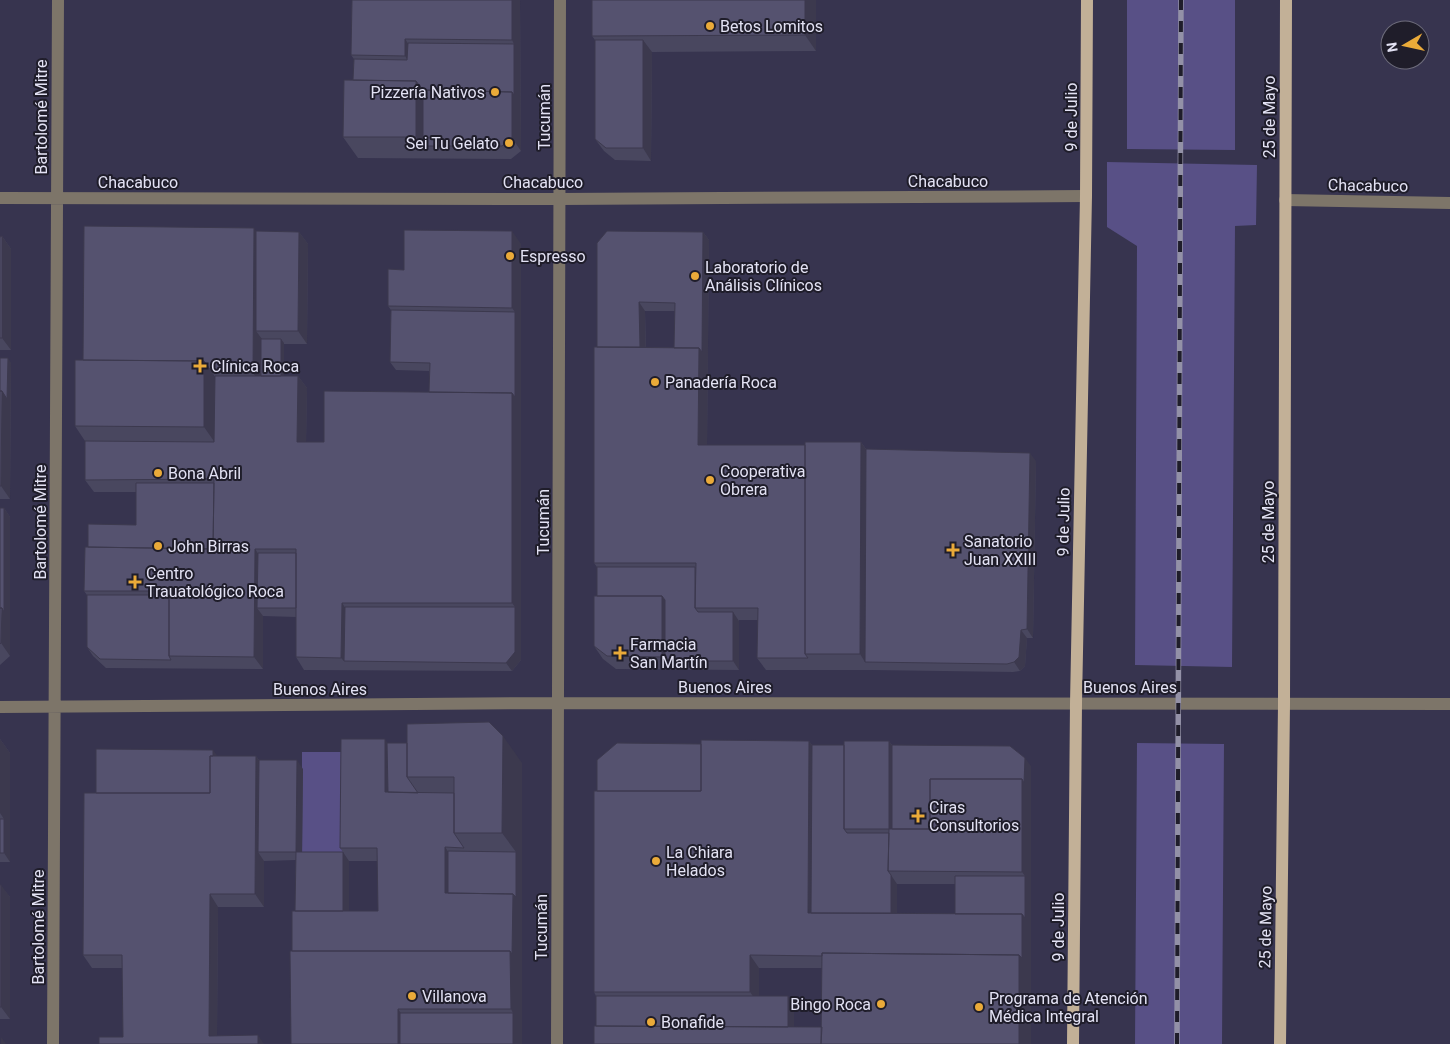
<svg xmlns="http://www.w3.org/2000/svg" width="1450" height="1044" viewBox="0 0 1450 1044" font-family="Roboto,sans-serif">
	<rect width="100%" height="100%" fill="#37344f"/>
	<path fill="#585086" d="M1127,0H1235V150L1127,149Z
		M1107,162L1257,165L1256,225L1235,226L1232,667L1135,665L1137,246L1107,227Z
		M1137,743L1224,744L1222,1044H1135Z
		M302,752H349V861L302,860Z"/>
	<g fill="none" stroke-linecap="round" stroke-linejoin="round">
		<path stroke="#7d7569" stroke-width="12" d="M0,198L560,199L1086,196
			M1285,200L1450,203
			M0,707L558,703L1450,704
			M53,1044L58,0
			M557,1044L560,0"/>
		<path stroke="#c2b097" stroke-width="12" d="M1073,1044L1076,703L1086,196L1087,0
			M1280,1044L1284,704L1286,0"/>
		<g stroke="#9391a7" stroke-width="5.5">
			<path id="rail" d="M1177,1044L1181,0"/>
		</g>
		<use href="#rail" stroke="#1f1d2a" stroke-width="4" stroke-dasharray="11" stroke-linecap="butt"/>
	</g>
	<path fill="#49475f" fill-rule="evenodd" d="M352,0H520L521,151L511,159L358,158L343,137L353,80L354,59L351,55Z
		M816,0V51L652,52L651,161L615,160L604,151L595,139V40L592,36Z
		M256,231L299,232L308,244L307,344H284V376H298L307,388L306,442H324L429,392V371L396,370L390,362L391,310L388,306L404,270L521,244V660L512,671L304,670L296,657V617L263,616V669L106,668L93,656L87,647V595L84,591L88,547L136,525V492H94L85,480V441L75,426L83,360Z
		M703,232L709,240L707,445H805L861,442L866,449L1036,461L1033,638H1027L1025,666L1020,671L1013,672L871,670H766L757,658L758,620H739V670L616,669L603,659L594,646L597,596V567L594,563L597,347ZM645,311H675L674,348L646,347Z
		M2,236L11,249V350H0V237Z
		M0,358L11,363L10,499H0Z
		M0,508H4L10,517V656L0,665Z
		M0,739L10,753V862H0Z
		M809,741L812,745H844L889,741L892,745L1031,766V1044H594L596,1026V996L594,992L597,791L701,744ZM897,884H955V914L897,913ZM759,968H822V1027H794V1005L788,996H759Z
		M387,743L522,763L521,967L522,1025L291,1044L292,951L295,911L296,860L264,861V907H218L217,1036L123,1037L122,968H92L83,955L96,793L217,756H256L259,760L303,769L302,852H343L340,848ZM349,861H378V911H349Z
		M0,885L10,897V1019H0Z"/>
	<path fill="#3c394e" d="M512,0H520L521,151L512,138V92L514,44L512,40Z
		M805,0H816V51L805,35Z
		M405,39L414,52L413,68L405,56Z
		M643,40L652,52L651,161L643,148Z
		M416,81L432,103L423,146L416,137Z
		M254,228L265,244L256,331L265,343L264,389L253,373Z
		M512,231L521,244V660L512,671L506,663L515,607L512,603V393L515,312L512,308Z
		M299,232L308,244L307,344L298,331Z
		M703,232L709,240L707,457L698,445L699,348Z
		M2,236L11,249V350L2,338Z
		M639,302L645,311L646,360L640,351Z
		M281,339L284,343V389L281,384Z
		M8,358L11,363L10,499L1,486L2,391Z
		M204,361L223,388V454L204,427Z
		M298,376L307,388L306,455L297,442Z
		M861,442L872,458L865,662L860,654Z
		M1030,453L1036,461L1033,638L1027,629Z
		M4,508L10,517V656L1,643Z
		M255,549L264,562L257,608L263,616V669L254,657Z
		M662,596L671,609L665,661L662,657Z
		M342,603L351,616L344,661L341,658Z
		M733,612L739,621V670L733,661Z
		M1021,630L1027,638L1025,666L1020,671L1014,662Z
		M503,736L522,763V1044H513V1013L511,1009L510,951L516,852L502,833Z
		M0,739L10,753V862L4,853V819L0,813Z
		M385,739L393,752L394,796L385,792Z
		M809,741L818,753L817,917L808,913Z
		M889,741L898,754V833L889,829Z
		M213,750L219,758L213,797Z
		M256,756L265,768L258,852L264,861V907L255,894Z
		M1025,758L1031,766V1044H1019V955L1025,876L1022,872V779Z
		M297,760L303,769L302,860L296,852Z
		M445,847L454,860V897L445,893Z
		M343,852L349,861V924L343,915Z
		M891,875L897,884V926L891,918Z
		M1,885L10,897V1019L1,1007Z
		M210,894L218,907L217,1044L209,1036Z
		M750,955L759,968V1005L750,992Z
		M788,996L794,1005V1039L788,1030Z
		M398,1009L409,1025V1044H398Z
		M258,1035L264,1044H258Z
		M1,1037L6,1044H1Z"/>
	<path fill="#55526f" stroke="#3c394e" d="M352,0H512V40L405,39V56L351,55Z
		M592,0H805V35L592,36Z
		M595,40H643V148H606L595,139Z
		M408,43L514,44V95L512,92L423,90L416,81L353,80L354,59L407,60Z
		M344,80L416,81V137H343Z
		M423,90L512,92V138L502,146H423Z
		M84,226L254,228L253,373L212,372L204,361L83,360Z
		M404,230L512,231V308L388,306V269L404,270Z
		M256,231L299,232L298,331H256Z
		M607,231L703,232L702,352L699,348H674L675,303L639,302L640,347H597V243Z
		M2,236V338H0V237Z
		M391,310L515,312V397L512,393L429,392L430,363L390,362Z
		M261,339H281V376H261Z
		M594,347L699,348L698,445H805V654L808,658H757L758,608H695L696,563H594Z
		M0,358H8L7,399L2,391H0Z
		M75,360L204,361V427L75,426Z
		M215,376H298L297,442H324V391L512,393V603H342L341,658L296,657V549H255L254,657L169,656V591H84L85,547L213,549L214,479L85,480V441L214,442Z
		M0,391H2L1,486H0Z
		M805,442H861L860,654H805Z
		M866,449L1030,453L1027,629L1021,630L1019,657L1014,662L1007,664L865,662Z
		M136,483H214L213,549L88,547V524L136,525Z
		M0,508H4V612L2,608H0Z
		M258,553H296V608H257Z
		M597,567H695V608L698,612H733V661H665V600L662,596H597Z
		M87,595H169V656L171,660L100,659L87,647Z
		M594,596H662V657L607,656L594,646Z
		M345,607H515V652L506,663L344,661Z
		M0,608H2L1,643L0,644Z
		M489,722L503,736L502,833H454V777H407V724Z
		M341,739H385V792L454,793V833L464,848L445,847V893L513,894L512,954L510,951H292V911H378L377,848H340Z
		M701,740L809,741L808,913L1022,914V958L1019,955L822,953V956L750,955V992H594V791H701Z
		M844,741H889V829H930V779H1022V872L888,871L889,829H844Z
		M387,743H407V777L418,793L388,792Z
		M617,743L701,744V791H597V760Z
		M812,745H844V829L847,833H889L888,871L891,875V913H811Z
		M892,745L1010,746L1025,758L1024,783L1022,779H930V829H892Z
		M96,749L213,750V756H210V793H96Z
		M210,756H256L255,894H210L209,1036L258,1035V1044H99V1037H123L122,955H83L84,793H210Z
		M259,760H297L296,852H258Z
		M0,819H4V853H0Z
		M448,851L516,852V897L513,894L448,893Z
		M296,852H343V911H295Z
		M955,876H1025V918L1022,914H955Z
		M0,885H1V1007H0Z
		M290,951H510L511,1009H398V1044H291Z
		M822,953L1019,955V1044H821Z
		M596,996H788V1027L596,1026Z
		M400,1013H513V1044H400Z
		M594,1026L822,1027L821,1044H594Z"/>
	<g fill="#eaaa39" stroke="#1f1d2a" stroke-width="2">
		<circle cx="710" cy="26" r="5"/>
		<circle cx="495" cy="92" r="5"/>
		<circle cx="509" cy="143" r="5"/>
		<circle cx="510" cy="256" r="5"/>
		<circle cx="695" cy="276" r="5"/>
		<path d="M197.5 358.5h5v5h5v5h-5v5h-5v-5h-5v-5h5z"/>
		<circle cx="655" cy="382" r="5"/>
		<circle cx="158" cy="473" r="5"/>
		<circle cx="710" cy="480" r="5"/>
		<circle cx="158" cy="546" r="5"/>
		<path d="M950.5 542.5h5v5h5v5h-5v5h-5v-5h-5v-5h5z"/>
		<path d="M132.5 574.5h5v5h5v5h-5v5h-5v-5h-5v-5h5z"/>
		<path d="M617.5 645.5h5v5h5v5h-5v5h-5v-5h-5v-5h5z"/>
		<path d="M915.5 808.5h5v5h5v5h-5v5h-5v-5h-5v-5h5z"/>
		<circle cx="656" cy="861" r="5"/>
		<circle cx="412" cy="996" r="5"/>
		<circle cx="881" cy="1004" r="5"/>
		<circle cx="979" cy="1007" r="5"/>
		<circle cx="651" cy="1022" r="5"/>
	</g>
	<g text-anchor="middle" stroke-width="4" stroke-linejoin="round" paint-order="stroke">
		<g font-size="16" fill="#e3e2f4" stroke="#1f1d2a" text-anchor="start">
			<text x="720" y="32">Betos Lomitos</text>
			<text x="485" y="98" text-anchor="end">Pizzería Nativos</text>
			<text x="499" y="149" text-anchor="end">Sei Tu Gelato</text>
			<text x="520" y="262">Espresso</text>
			<text x="705" y="273">Laboratorio de<tspan x="705" dy="18">Análisis Clínicos</tspan></text>
			<text x="211" y="372">Clínica Roca</text>
			<text x="665" y="388">Panadería Roca</text>
			<text x="720" y="477">Cooperativa<tspan x="720" dy="18">Obrera</tspan></text>
			<text x="168" y="479">Bona Abril</text>
			<text x="964" y="547">Sanatorio<tspan x="964" dy="18">Juan XXIII</tspan></text>
			<text x="168" y="552">John Birras</text>
			<text x="146" y="579">Centro<tspan x="146" dy="18">Trauatológico Roca</tspan></text>
			<text x="630" y="650">Farmacia<tspan x="630" dy="18">San Martín</tspan></text>
			<text x="929" y="813">Ciras<tspan x="929" dy="18">Consultorios</tspan></text>
			<text x="666" y="858">La Chiara<tspan x="666" dy="18">Helados</tspan></text>
			<text x="422" y="1002">Villanova</text>
			<text x="989" y="1004">Programa de Atención<tspan x="989" dy="18">Médica Integral</tspan></text>
			<text x="871" y="1010" text-anchor="end">Bingo Roca</text>
			<text x="661" y="1028">Bonafide</text>
		</g>
		<g font-size="16" fill="#e3e2f4" stroke="#1f1d2a">
			<text transform="translate(41 117) rotate(-90)" y="6">Bartolomé Mitre</text>
			<text transform="translate(544 117) rotate(-90)" y="6">Tucumán</text>
			<text transform="translate(1071 117) rotate(-90)" y="6">9 de Julio</text>
			<text transform="translate(1269 117) rotate(-90)" y="6">25 de Mayo</text>
			<text x="948" y="187">Chacabuco</text>
			<text x="138" y="188">Chacabuco</text>
			<text x="543" y="188">Chacabuco</text>
			<text transform="translate(1368 185) rotate(1)" y="6">Chacabuco</text>
			<text transform="translate(40 522) rotate(-90)" y="6">Bartolomé Mitre</text>
			<text transform="translate(543 522) rotate(-90)" y="6">Tucumán</text>
			<text transform="translate(1063 522) rotate(-89)" y="6">9 de Julio</text>
			<text transform="translate(1268 522) rotate(-90)" y="6">25 de Mayo</text>
			<text x="725" y="693">Buenos Aires</text>
			<text x="1130" y="693">Buenos Aires</text>
			<text x="320" y="695">Buenos Aires</text>
			<text transform="translate(38 927) rotate(-90)" y="6">Bartolomé Mitre</text>
			<text transform="translate(541 927) rotate(-90)" y="6">Tucumán</text>
			<text transform="translate(1058 927) rotate(-90)" y="6">9 de Julio</text>
			<text transform="translate(1265 927) rotate(-89)" y="6">25 de Mayo</text>
		</g>
	</g>
	<g transform="translate(1405 45) rotate(261)"><circle r="24" fill="#1f1d2a" stroke="#6d6c7b"/>
	<path d="M0-4L9 19L0 12L-9 19Z" fill="#eaaa39"/>
	<text y="-8" font-size="14" font-weight="bold" text-anchor="middle" fill="#e3e2f4">N</text>
	</g>
</svg>
